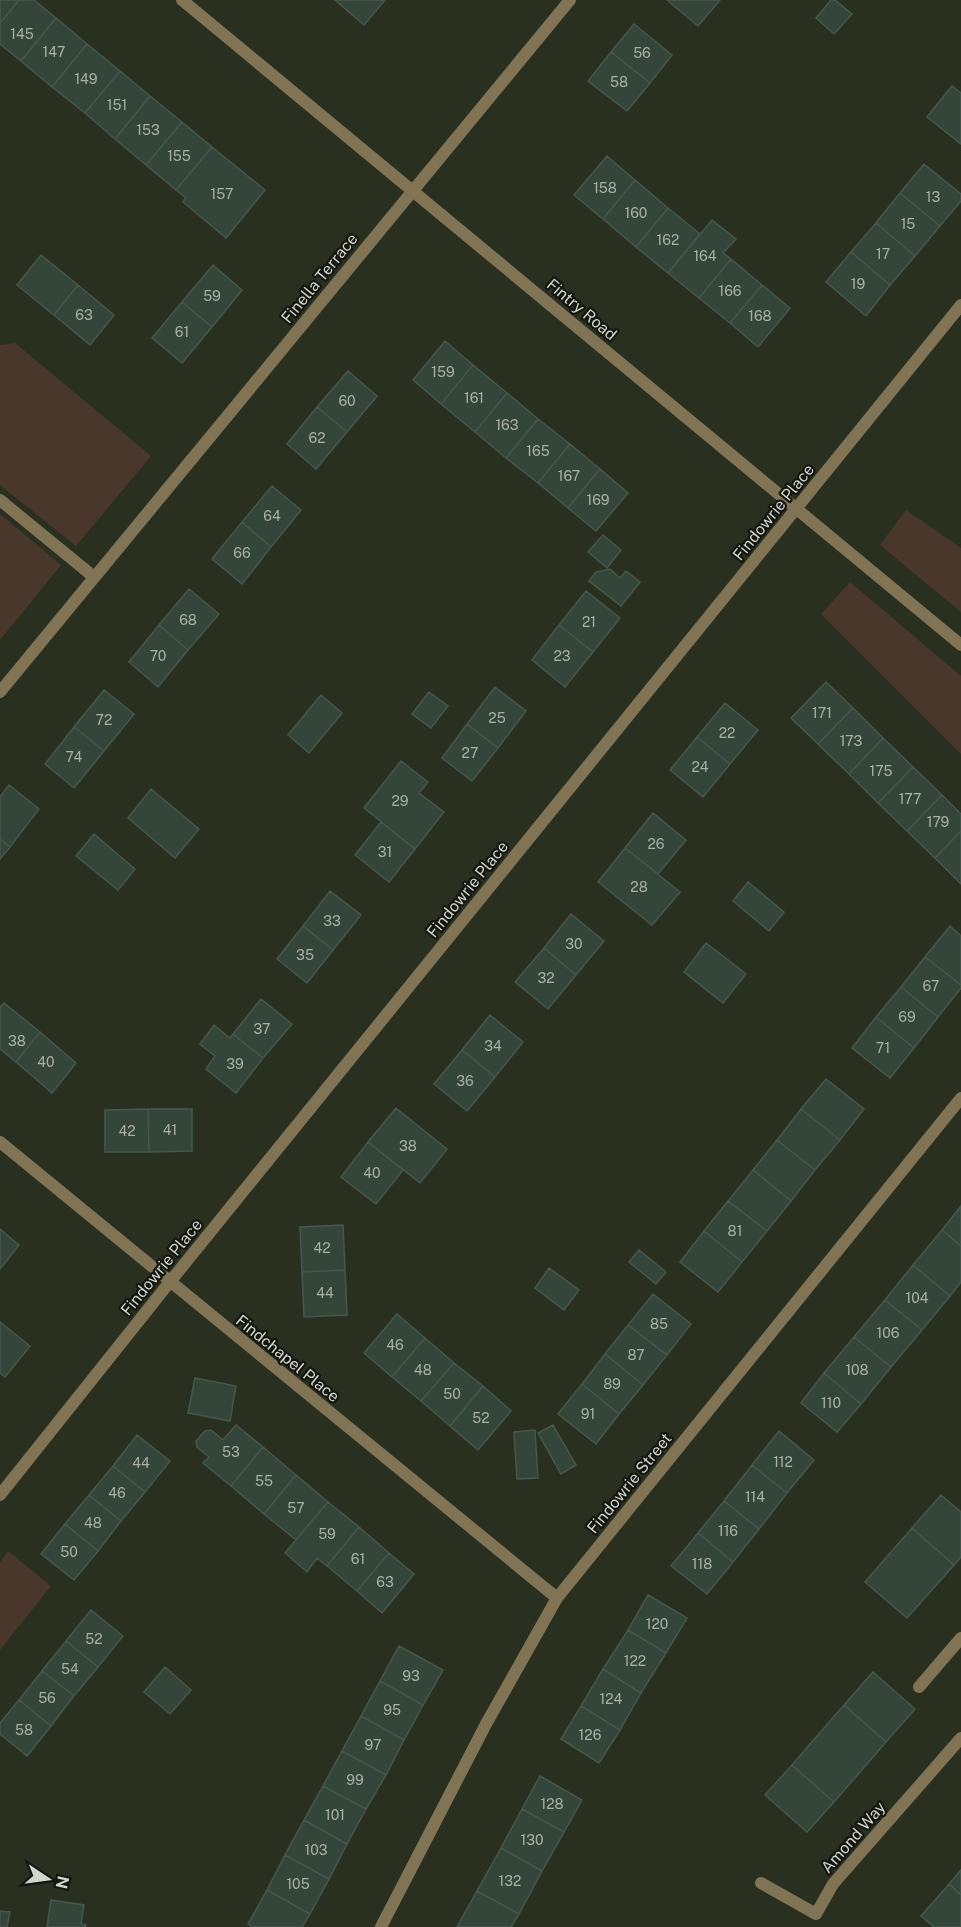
<svg xmlns="http://www.w3.org/2000/svg" width="961" height="1927" viewBox="0 0 961 1927" font-family="'Public Sans',sans-serif">
	<rect width="100%" height="100%" fill="#2a3020"/>
	<path fill="#49372b" d="M15,343L151,456L76,546L0,485V345Z
		M906,510L961,548V612L880,545Z
		M0,514L61,565L0,640Z
		M850,582L961,676V754L821,614Z
		M8,1551L51,1586L0,1650V1562Z"/>
	<path fill="#34453a" stroke="#46584d" stroke-width="1.5" d="M0,0H19L0,23Z
		M19,0H34L56,18L21,61L0,44V23Z
		M335,0H385L364,25Z
		M667,0H720L698,26Z
		M831,0H835L852,14L834,34L816,18Z
		M56,18L87,44L52,87L21,61Z
		M634,24L672,55L650,83L611,52Z
		M87,44L120,71L85,113L52,87Z
		M611,52L650,83L627,111L588,81Z
		M120,71L150,96L115,139L85,113Z
		M952,86L961,93V144L927,117Z
		M150,96L182,122L146,165L115,139Z
		M182,122L212,147L176,190L146,165Z
		M212,147L265,190L226,238L183,202L186,198L176,190Z
		M607,156L635,180L603,219L574,195Z
		M924,164L961,194V201L940,226L900,193Z
		M635,180L668,208L636,247L603,219Z
		M900,193L940,226L915,256L876,223Z
		M668,208L700,234L668,273L636,247Z
		M712,220L736,239L723,253L731,259L699,298L668,273Z
		M876,223L915,256L890,285L851,252Z
		M851,252L890,285L866,316L826,282Z
		M41,255L78,285L54,315L17,285Z
		M731,259L762,285L730,323L699,298Z
		M213,265L242,290L212,327L182,302Z
		M78,285L114,315L90,345L54,315Z
		M762,285L790,308L758,347L730,323Z
		M182,302L212,327L182,363L152,338Z
		M445,341L473,365L441,404L413,380Z
		M473,365L507,393L475,432L441,404Z
		M348,371L377,396L347,432L317,407Z
		M507,393L538,419L506,458L475,432Z
		M317,407L347,432L316,469L287,444Z
		M538,419L570,444L538,483L506,458Z
		M570,444L600,469L568,508L538,483Z
		M600,469L628,493L596,531L568,508Z
		M272,486L301,510L271,547L242,522Z
		M242,522L271,547L242,584L212,559Z
		M603,535L621,550L607,568L588,552Z
		M610,569L620,578L626,571L640,582L621,606L589,581L596,572Z
		M189,589L219,614L188,650L159,625Z
		M586,591L620,618L593,652L559,625Z
		M159,625L188,650L158,687L129,662Z
		M559,625L593,652L565,687L532,660Z
		M826,682L853,708L818,744L791,718Z
		M495,687L526,711L498,748L467,724Z
		M104,690L134,714L104,751L74,727Z
		M429,692L448,706L431,728L412,714Z
		M321,695L342,713L309,753L288,735Z
		M725,703L758,730L730,764L697,737Z
		M853,708L883,738L849,774L818,744Z
		M467,724L498,748L472,781L442,758Z
		M74,727L104,751L74,788L45,764Z
		M697,737L730,764L703,797L670,770Z
		M883,738L913,767L878,803L849,774Z
		M401,761L428,782L419,793L444,812L415,849L364,808Z
		M913,767L942,795L907,831L878,803Z
		M9,785L39,809L10,847L0,839V797Z
		M151,789L199,829L175,858L128,818Z
		M942,795L961,814V831L935,858L907,831Z
		M653,813L686,840L658,874L625,848Z
		M381,822L415,849L389,882L355,855Z
		M961,831V884L935,858Z
		M94,834L135,869L118,890L76,856Z
		M0,839L10,847L0,859Z
		M625,848L680,892L652,925L598,882Z
		M748,882L784,912L769,931L733,901Z
		M330,891L361,915L333,950L303,926Z
		M571,914L604,941L576,975L544,948Z
		M303,926L333,950L307,983L277,959Z
		M950,926L961,936V985L925,957Z
		M706,943L746,974L723,1003L684,972Z
		M544,948L576,975L548,1009L515,982Z
		M925,957L961,985V988L938,1017L901,987Z
		M901,987L938,1017L914,1048L876,1017Z
		M261,999L292,1024L263,1058L233,1034Z
		M4,1003L40,1032L16,1062L0,1049V1007Z
		M490,1015L523,1042L495,1077L462,1050Z
		M876,1017L914,1048L890,1078L852,1048Z
		M214,1025L230,1038L233,1034L263,1058L236,1093L206,1069L215,1056L200,1044Z
		M40,1032L76,1063L52,1093L16,1062Z
		M462,1050L495,1077L467,1111L434,1084Z
		M826,1079L864,1109L840,1140L801,1109Z
		M396,1108L447,1149L420,1183L368,1142Z
		M148,1109H192V1151L149,1152Z
		M148,1109L149,1152H105V1110Z
		M801,1109L840,1140L815,1170L777,1140Z
		M777,1140L815,1170L791,1201L753,1170Z
		M368,1142L403,1170L376,1204L341,1177Z
		M753,1170L791,1201L767,1231L728,1201Z
		M728,1201L767,1231L742,1262L704,1231Z
		M961,1206V1246L942,1230Z
		M343,1225L345,1270L302,1272L300,1227Z
		M0,1229L19,1245L0,1269Z
		M942,1230L961,1246V1282L950,1296L913,1265Z
		M704,1231L742,1262L718,1292L680,1262Z
		M639,1250L666,1272L656,1284L629,1262Z
		M913,1265L950,1296L922,1330L885,1300Z
		M549,1268L579,1290L564,1310L535,1288Z
		M345,1270L347,1315L304,1317L302,1272Z
		M653,1294L691,1324L667,1355L628,1325Z
		M885,1300L922,1330L891,1367L854,1337Z
		M397,1314L425,1338L392,1377L364,1353Z
		M0,1322L30,1346L5,1377L0,1373Z
		M628,1325L667,1355L643,1385L605,1354Z
		M854,1337L891,1367L861,1404L824,1373Z
		M425,1338L454,1363L421,1401L392,1377Z
		M605,1354L643,1385L619,1414L582,1384Z
		M454,1363L483,1386L450,1426L421,1401Z
		M824,1373L861,1404L837,1432L801,1403Z
		M195,1378L236,1386L230,1421L188,1413Z
		M582,1384L619,1414L596,1444L558,1414Z
		M483,1386L511,1411L478,1450L450,1426Z
		M236,1425L263,1447L231,1486L203,1463L209,1457L197,1447L196,1441L205,1431L211,1430L223,1440Z
		M553,1425L576,1465L561,1474L538,1433Z
		M535,1430L538,1478L517,1479L514,1432Z
		M779,1431L814,1460L787,1493L752,1465Z
		M137,1435L170,1461L145,1492L113,1466Z
		M263,1447L296,1475L264,1514L231,1486Z
		M752,1465L787,1493L759,1529L724,1501Z
		M113,1466L145,1492L121,1521L89,1495Z
		M296,1475L328,1502L296,1540L264,1514Z
		M89,1495L121,1521L98,1551L65,1524Z
		M941,1495L961,1512V1557L954,1565L912,1528Z
		M724,1501L759,1529L733,1562L698,1533Z
		M328,1502L359,1527L327,1566L317,1558L307,1572L285,1553Z
		M65,1524L98,1551L74,1580L41,1554Z
		M359,1527L389,1553L357,1591L327,1566Z
		M912,1528L954,1565L907,1618L865,1582Z
		M698,1533L733,1562L707,1594L671,1566Z
		M389,1553L414,1574L382,1613L357,1591Z
		M648,1595L687,1618L666,1653L628,1630Z
		M91,1610L123,1636L98,1667L66,1641Z
		M628,1630L666,1653L641,1693L603,1669Z
		M66,1641L98,1667L74,1696L42,1671Z
		M399,1646L443,1670L423,1705L380,1681Z
		M165,1667L191,1690L170,1714L144,1692Z
		M603,1669L641,1693L620,1730L581,1706Z
		M42,1671L74,1696L51,1726L19,1700Z
		M873,1672L915,1709L886,1742L844,1705Z
		M380,1681L423,1705L404,1740L361,1716Z
		M19,1700L51,1726L27,1756L0,1734V1723Z
		M844,1705L886,1742L834,1802L792,1765Z
		M581,1706L620,1730L599,1763L561,1739Z
		M361,1716L404,1740L386,1775L342,1751Z
		M342,1751L386,1775L366,1809L323,1786Z
		M792,1765L834,1802L807,1832L765,1795Z
		M540,1776L582,1800L564,1832L522,1809Z
		M323,1786L366,1809L347,1844L304,1820Z
		M522,1809L564,1832L542,1871L501,1848Z
		M304,1820L347,1844L329,1879L285,1855Z
		M501,1848L542,1871L519,1914L477,1891Z
		M285,1855L329,1879L310,1914L267,1890Z
		M961,1870V1895L949,1884Z
		M949,1884L961,1895V1927H934L921,1916Z
		M267,1890L310,1914L302,1927H252L248,1924Z
		M477,1891L519,1914L511,1927H457Z
		M51,1900L84,1905L81,1924L86,1925L85,1927H47Z
		M0,1911L10,1912L7,1927H0Z"/>
	<g fill="none" stroke-linecap="round" stroke-linejoin="round">
		<path stroke="#807455" stroke-width="12" d="M761,1883L816,1914L833,1884L961,1738"/>
		<path stroke="#807455" stroke-width="12" d="M0,500L94,577
			M0,692L570,0
			M0,1142L557,1598
			M0,1495L169,1283L961,305
			M919,1687L961,1638"/>
		<path stroke="#807455" stroke-width="12" d="M182,0L961,645
			M381,1927L486,1724L557,1598L961,1098"/>
	</g>
	<g text-anchor="middle" stroke-width="4.5" stroke-linejoin="round" paint-order="stroke">
		<g font-size="14" fill="#aab1a7">
			<text x="22" y="39">145</text>
			<text x="54" y="57">147</text>
			<text x="642" y="58">56</text>
			<text x="86" y="84">149</text>
			<text x="619" y="87">58</text>
			<text x="117" y="110">151</text>
			<text x="148" y="135">153</text>
			<text x="179" y="161">155</text>
			<text x="605" y="193">158</text>
			<text x="222" y="199">157</text>
			<text x="933" y="202">13</text>
			<text x="636" y="218">160</text>
			<text x="908" y="229">15</text>
			<text x="668" y="245">162</text>
			<text x="883" y="259">17</text>
			<text x="705" y="261">164</text>
			<text x="858" y="289">19</text>
			<text x="730" y="296">166</text>
			<text x="212" y="301">59</text>
			<text x="84" y="320">63</text>
			<text x="760" y="321">168</text>
			<text x="182" y="337">61</text>
			<text x="443" y="377">159</text>
			<text x="474" y="403">161</text>
			<text x="347" y="406">60</text>
			<text x="507" y="430">163</text>
			<text x="317" y="443">62</text>
			<text x="538" y="456">165</text>
			<text x="569" y="481">167</text>
			<text x="598" y="505">169</text>
			<text x="272" y="521">64</text>
			<text x="242" y="558">66</text>
			<text x="188" y="625">68</text>
			<text x="589" y="627">21</text>
			<text x="158" y="661">70</text>
			<text x="562" y="661">23</text>
			<text x="822" y="718">171</text>
			<text x="497" y="723">25</text>
			<text x="104" y="725">72</text>
			<text x="727" y="738">22</text>
			<text x="851" y="746">173</text>
			<text x="470" y="758">27</text>
			<text x="74" y="762">74</text>
			<text x="700" y="772">24</text>
			<text x="881" y="776">175</text>
			<text x="910" y="804">177</text>
			<text x="400" y="806">29</text>
			<text x="938" y="827">179</text>
			<text x="656" y="849">26</text>
			<text x="385" y="857">31</text>
			<text x="639" y="892">28</text>
			<text x="332" y="926">33</text>
			<text x="574" y="949">30</text>
			<text x="305" y="960">35</text>
			<text x="546" y="983">32</text>
			<text x="931" y="991">67</text>
			<text x="907" y="1022">69</text>
			<text x="262" y="1034">37</text>
			<text x="17" y="1046">38</text>
			<text x="493" y="1051">34</text>
			<text x="883" y="1053">71</text>
			<text x="46" y="1067">40</text>
			<text x="235" y="1069">39</text>
			<text x="465" y="1086">36</text>
			<text x="170" y="1135">41</text>
			<text x="127" y="1136">42</text>
			<text x="408" y="1151">38</text>
			<text x="372" y="1178">40</text>
			<text x="735" y="1236">81</text>
			<text x="322" y="1253">42</text>
			<text x="325" y="1298">44</text>
			<text x="917" y="1303">104</text>
			<text x="659" y="1329">85</text>
			<text x="888" y="1338">106</text>
			<text x="395" y="1350">46</text>
			<text x="636" y="1360">87</text>
			<text x="423" y="1375">48</text>
			<text x="857" y="1375">108</text>
			<text x="612" y="1389">89</text>
			<text x="452" y="1399">50</text>
			<text x="831" y="1408">110</text>
			<text x="588" y="1419">91</text>
			<text x="481" y="1423">52</text>
			<text x="231" y="1457">53</text>
			<text x="783" y="1467">112</text>
			<text x="141" y="1468">44</text>
			<text x="264" y="1486">55</text>
			<text x="117" y="1498">46</text>
			<text x="755" y="1502">114</text>
			<text x="296" y="1513">57</text>
			<text x="93" y="1528">48</text>
			<text x="728" y="1536">116</text>
			<text x="327" y="1539">59</text>
			<text x="69" y="1557">50</text>
			<text x="358" y="1564">61</text>
			<text x="702" y="1569">118</text>
			<text x="385" y="1587">63</text>
			<text x="657" y="1629">120</text>
			<text x="94" y="1644">52</text>
			<text x="635" y="1666">122</text>
			<text x="70" y="1674">54</text>
			<text x="411" y="1681">93</text>
			<text x="47" y="1703">56</text>
			<text x="611" y="1704">124</text>
			<text x="392" y="1715">95</text>
			<text x="24" y="1735">58</text>
			<text x="590" y="1740">126</text>
			<text x="373" y="1750">97</text>
			<text x="355" y="1785">99</text>
			<text x="552" y="1809">128</text>
			<text x="335" y="1820">101</text>
			<text x="532" y="1845">130</text>
			<text x="316" y="1855">103</text>
			<text x="510" y="1886">132</text>
			<text x="298" y="1889">105</text>
		</g>
		<g font-size="16" fill="#d1d5cb" stroke="#141710">
			<text transform="translate(319 278) rotate(-51)" y="6">Finella Terrace</text>
			<text transform="translate(582 309) rotate(40)" y="6">Fintry Road</text>
			<text transform="translate(773 512) rotate(-51)" y="6">Findowrie Place</text>
			<text transform="translate(467 889) rotate(-51)" y="6">Findowrie Place</text>
			<text transform="translate(161 1267) rotate(-51)" y="6">Findowrie Place</text>
			<text transform="translate(288 1358) rotate(39)" y="6">Findchapel Place</text>
			<text transform="translate(629 1483) rotate(-51)" y="6">Findowrie Street</text>
			<text transform="translate(853 1837) rotate(-49)" y="6">Amond Way</text>
		</g>
	</g>
	<g transform="translate(48 1879) rotate(103)" stroke="#141710" stroke-width="4.5" paint-order="stroke">
	<path d="M0-4.5L10 22L0 15L-10 22Z" fill="#d1d5cb"/>
	<text y="-9" font-size="16" font-weight="bold" text-anchor="middle" fill="#d1d5cb">N</text>
	</g>
</svg>
